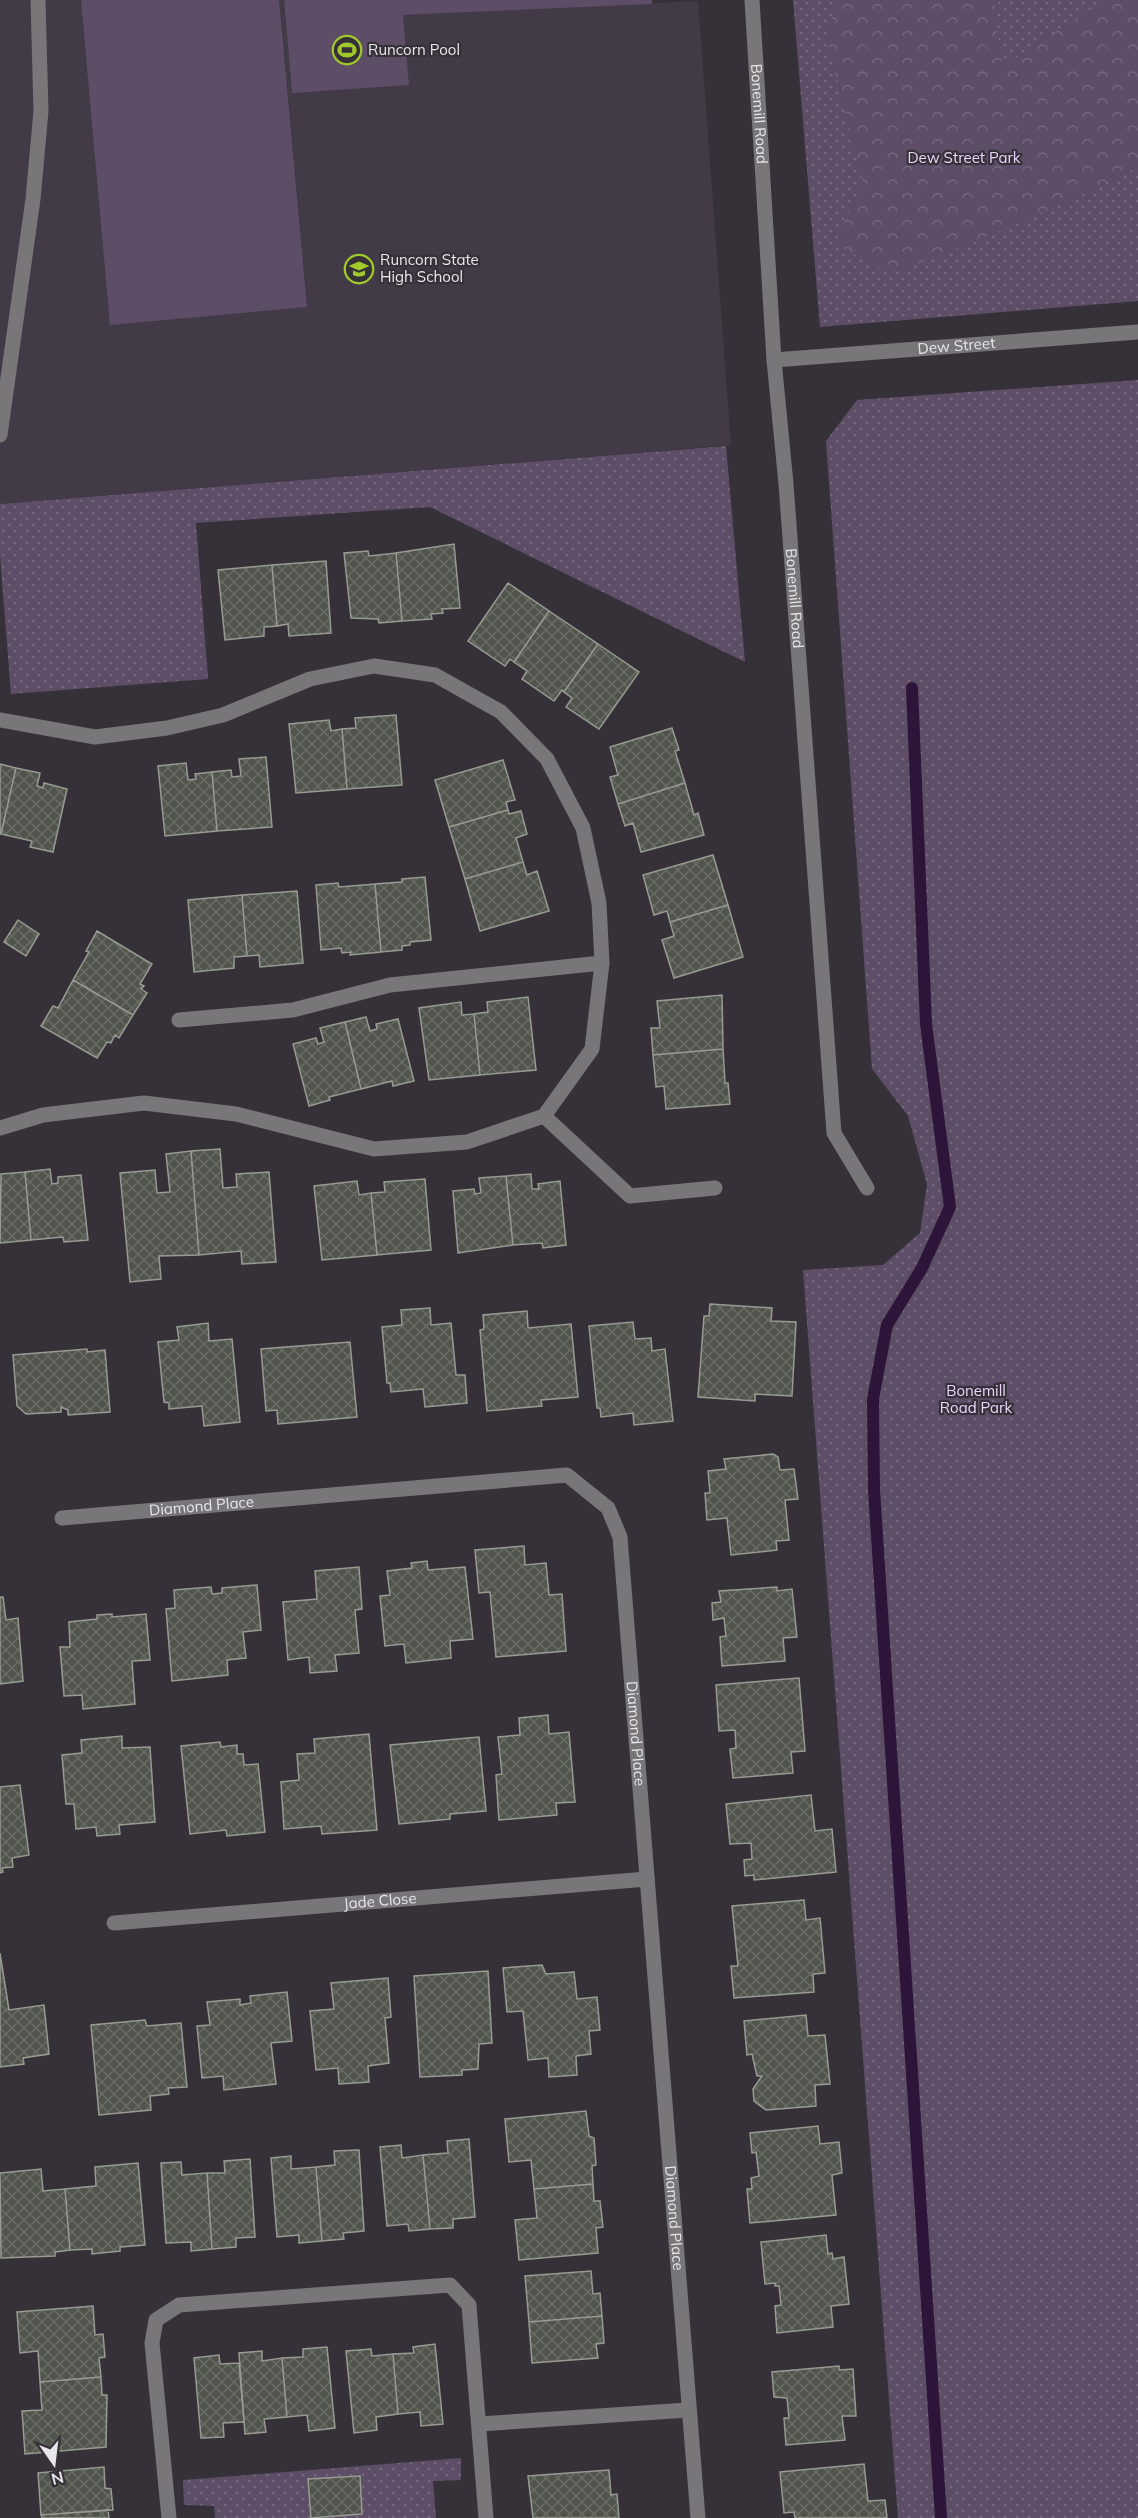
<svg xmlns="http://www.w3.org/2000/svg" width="1138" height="2518" viewBox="0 0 1138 2518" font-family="Mulish,sans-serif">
	<defs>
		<pattern id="grass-dots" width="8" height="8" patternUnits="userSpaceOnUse" patternTransform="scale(1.5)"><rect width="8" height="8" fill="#5e4d67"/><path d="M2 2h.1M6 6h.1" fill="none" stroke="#75677d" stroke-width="1.8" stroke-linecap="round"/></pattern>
		<pattern id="forest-crowns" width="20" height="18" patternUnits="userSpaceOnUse" patternTransform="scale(1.5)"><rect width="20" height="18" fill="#5e4d67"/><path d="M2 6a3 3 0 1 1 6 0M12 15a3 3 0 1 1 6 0" fill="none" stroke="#75677d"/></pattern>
		<pattern id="building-cross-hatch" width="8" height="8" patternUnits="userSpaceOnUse" patternTransform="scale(1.5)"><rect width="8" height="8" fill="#51544c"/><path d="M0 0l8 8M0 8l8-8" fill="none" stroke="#6a6d66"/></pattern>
	</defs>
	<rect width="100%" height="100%" fill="#363139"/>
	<path fill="#423a47" d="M0,0H284L292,92L403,15L698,1L731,445L0,504Z"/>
	<path fill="url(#grass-dots)" d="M793,0H1138V301L820,327Z
		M1138,380V2518H898L803,1270L883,1265L920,1233L927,1184L908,1116L872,1069L826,441L857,400Z
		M726,446L745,662L430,507L196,523L208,679L11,694L0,556V504Z
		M461,2458V2480L433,2481L436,2518H215L214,2506L184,2505L183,2480Z"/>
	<path fill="url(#forest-crowns)" d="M838,0H994L1002,67L1104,0H1138V167C1057,207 976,245 890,273L834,244L863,183L826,36Z"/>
	<path fill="#5e4d67" d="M81,0H279L307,307L110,325Z
		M284,0H652V4L403,15L409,85L292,93Z"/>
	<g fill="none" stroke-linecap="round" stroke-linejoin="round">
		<path stroke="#2d1539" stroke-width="12" d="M912,688L926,1024L950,1207L922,1268L887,1325L873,1399L874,1490L941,2518"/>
	</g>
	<path fill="url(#building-cross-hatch)" stroke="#979b91" stroke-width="1.5" d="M454,544L460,608L442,609L443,613L431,614L432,619L402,621L396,553Z
		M368,551L369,556L396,553L402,621L379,623L378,619L351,618L344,553Z
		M326,561L331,633L289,636L288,624L277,626L272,565Z
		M272,565L277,626L264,627V636L225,640L218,570Z
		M508,583L549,611L514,662L510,659L505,666L468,641Z
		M549,611L598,644L564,692L562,690L554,701L522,679L527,671L514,662Z
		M598,644L639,672L599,729L566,707L572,698L564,692Z
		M396,715L402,785L347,789L342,729L356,728L355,718Z
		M329,720L331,731L342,729L347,789L296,793L289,724Z
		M672,728L679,750L675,751L685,783L618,804L610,777L618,775L610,747Z
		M266,757L272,827L217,831L212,772L231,770L232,777L241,776L239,759Z
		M503,760L515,800L506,802L508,810L449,827L435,780Z
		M186,763L188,780L196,779L195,774L212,772L217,831L165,836L158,766Z
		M0,764L16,768L1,834H0Z
		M16,768L40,773L37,786L43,788L44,783L67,789L53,852L30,847L32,841L1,834Z
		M685,783L694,815L698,813L704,835L641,852L633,823L625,826L618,804Z
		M508,810L509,814L521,811L527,834L516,838L523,862L465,879L449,827Z
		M713,855L728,905L670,922L667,911L654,915L643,875Z
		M523,862L527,875L537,871L549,911L480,931L465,879Z
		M425,877L431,940L410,942V945L402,946V950L381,952L375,884L402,882V879Z
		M338,883L339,887L375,884L381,952L350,955L351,952L342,953L341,948L321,950L316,885Z
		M297,891L303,963L260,967L259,955L247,956L242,895Z
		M242,895L247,956L234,957V968L194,972L188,900Z
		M728,905L743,957L674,978L662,940L674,936L670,922Z
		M18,920L39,934L26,956L4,942Z
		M97,931L152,964L140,984L144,986L141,989L147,993L133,1015L73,980L89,952L86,951Z
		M73,980L133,1015L119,1038L115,1035L111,1043L107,1042L97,1058L41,1026L53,1006L58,1008Z
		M722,995L723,1049L653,1055L651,1028H660L657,1001Z
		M528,997L536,1070L480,1075L474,1014L488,1012L487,1002Z
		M461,1002L462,1015L474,1014L480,1075L429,1080L419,1008Z
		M366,1017L370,1031L377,1029L376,1024L398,1019L414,1081L393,1086L392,1081L361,1089L345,1022Z
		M345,1022L361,1089L329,1097L330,1100L309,1106L293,1044L316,1038L318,1044L324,1042L320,1028Z
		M723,1049L725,1083H728L730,1104L666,1109L664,1086L656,1087L653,1055Z
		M220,1149L223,1188L237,1187L236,1174L269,1172L276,1262L242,1264L241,1251L199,1255L191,1151Z
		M191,1151L199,1255L159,1256L161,1279L130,1282L120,1173L155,1170L157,1193L170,1192L166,1154Z
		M50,1169L52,1184L58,1183V1177L81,1175L88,1240L64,1242L63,1237L31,1240L25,1172Z
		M25,1172L31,1240L0,1243L1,1174Z
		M531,1174L532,1189H539L538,1184L560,1181L566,1245L543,1248L542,1243L513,1245L506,1176Z
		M506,1176L513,1245L458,1253L453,1191L474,1189L475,1194L481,1193L479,1178Z
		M425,1179L431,1250L377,1255L371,1193L385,1192L384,1182Z
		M357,1181L359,1195L371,1193L377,1255L322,1260L314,1186Z
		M710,1304L772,1308L771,1321L796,1322L792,1396L755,1394V1401L698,1397L704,1316H709Z
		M430,1308L431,1325L451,1323L456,1375H465L467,1403L425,1407L423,1389L391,1392L390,1383H387L382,1327L402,1325L401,1310Z
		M527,1311L528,1328L571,1324L578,1397L541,1400L542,1406L487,1411L480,1330L484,1329L483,1315Z
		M633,1322L635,1339L651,1338L652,1351L665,1349L673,1421L634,1425L633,1413L601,1417L600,1408H597L589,1326Z
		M208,1323L209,1341L232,1339L240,1422L204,1426L202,1406L169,1409V1403L164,1402L158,1342L179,1340L177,1327Z
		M350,1342L357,1417L278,1424L277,1410L266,1411L261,1349Z
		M87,1349V1352L105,1350L110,1412L68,1415V1410L61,1407V1412L26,1414L17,1406L13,1355Z
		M773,1454L778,1457L780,1470L794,1469L798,1499L785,1500L789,1540L776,1541L777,1550L731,1555L727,1518L707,1520L705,1493H710L708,1471L726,1469L724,1459Z
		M524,1546L525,1565L546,1563L549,1595L562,1594L566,1651L496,1657L490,1592L479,1593L475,1550Z
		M427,1561L428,1570L465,1567L473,1639L450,1641L451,1658L406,1663L404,1644L385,1646L380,1596L390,1595L387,1571L412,1568L411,1563Z
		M359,1567L362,1609L355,1610L359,1653L335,1655L337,1671L310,1673L309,1657L288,1660L283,1602L317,1599L315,1571Z
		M257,1585L261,1630L243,1632L246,1658L227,1660L228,1675L172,1681L166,1609L175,1608L174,1590L211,1587L212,1594L222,1593V1588Z
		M777,1587V1591L792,1589L797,1637L783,1638L785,1661L722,1666L720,1637L726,1636L724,1618L713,1620L712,1603L721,1602L719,1591Z
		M0,1597H3L6,1620L18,1618L23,1681L0,1684Z
		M112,1614V1617L146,1614L150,1660L132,1661L135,1704L83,1709L82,1695L64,1696L60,1647H70L69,1622L97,1619V1615Z
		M799,1678L805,1751L791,1752L793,1773L733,1778L730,1749L736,1748L735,1730L719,1731L716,1685Z
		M548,1715L549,1734L569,1732L575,1802L556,1803L557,1815L499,1820L496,1775L502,1774L498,1737L520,1735L519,1718Z
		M369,1734L377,1830L322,1834L321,1826L284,1829L281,1782L299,1780L297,1754L315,1753L314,1739Z
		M122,1736V1748L150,1747L155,1822L119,1825L120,1834L97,1836L96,1827L76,1829L74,1804H66L62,1755L82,1753L81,1740Z
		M479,1737L486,1811L450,1814V1819L399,1824L390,1745Z
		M220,1742L221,1747L237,1745V1754H243L244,1765L258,1764L265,1832L227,1836L226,1830L190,1834L181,1746Z
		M20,1785L29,1855L12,1858L13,1867L2,1868L3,1872L0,1873V1787Z
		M811,1795L815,1831L832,1829L836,1872L754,1880V1875L745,1876L744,1860L752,1859L751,1843L730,1844L726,1804Z
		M804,1900L806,1920L820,1918L825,1973L813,1974L814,1992L734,1998L731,1966H738L732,1906Z
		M0,1953L9,2010L44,2005L49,2054L23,2058L24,2064L0,2067Z
		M542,1965L546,1974L574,1972L577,1999L597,1997L600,2030L589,2031L591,2054L576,2056L577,2075L549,2077L548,2058L528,2060L523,2011L507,2012L503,1968Z
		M488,1971L492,2043L479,2044L478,2069L462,2070V2075L420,2077L414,1976Z
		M388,1978L391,2017L385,2018L389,2063L368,2066L369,2082L339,2084L338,2068L316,2070L310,2011L334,2009L331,1983Z
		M287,1992L292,2041L271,2043L276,2084L224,2090L223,2076L202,2078L197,2026L210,2025L207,2002L240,1999V2005L251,2003L250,1996Z
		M806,2015L808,2036L825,2035L830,2084L815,2085L816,2106L766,2110L754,2101L753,2089L762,2076H757L752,2054L747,2055L744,2021Z
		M145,2020L147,2026L181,2023L187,2087L168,2088L169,2094L150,2096L151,2110L99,2115L91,2025Z
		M586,2111L589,2136L594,2138L596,2165L592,2166L593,2184L534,2189L531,2160L509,2162L505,2119Z
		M818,2126L820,2144L839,2142L842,2173L832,2175L836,2215L750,2223L747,2189H752L751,2178L759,2176L756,2152L752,2153L750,2133Z
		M469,2139L475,2217L453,2219V2228L430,2229L423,2155L448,2153L447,2141Z
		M401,2145L402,2158L423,2155L430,2229L409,2231L408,2224L387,2226L380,2147Z
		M359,2150L364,2231L343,2233L344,2239L322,2241L316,2167L335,2165L334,2151Z
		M291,2156V2169L316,2167L322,2241L299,2243V2235L277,2237L271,2158Z
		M250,2159L255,2237L236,2238V2247L212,2249L207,2173H225L224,2161Z
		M181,2162L182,2175L207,2173L212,2249L191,2251V2242L166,2243L161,2163Z
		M138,2163L145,2245L120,2247V2251L92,2254V2249L70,2250L65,2189L96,2186L95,2167Z
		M41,2169L43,2191L65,2189L70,2250L55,2252V2256L1,2258L0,2173Z
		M593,2184L594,2201H600L603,2227L596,2228L598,2253L519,2260L515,2220L537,2218L534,2189Z
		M826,2235L828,2254L832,2253L833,2259L844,2257L849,2304L831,2306L833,2327L777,2333L775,2306L781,2305L779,2286H775V2283L765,2284L761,2242Z
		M591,2271L593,2294L600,2293L602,2316L529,2322L525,2276Z
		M93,2306L95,2335L103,2334L105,2357L99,2358L101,2377L40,2382L38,2351L20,2353L17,2312Z
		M602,2316L604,2343L596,2344L598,2358L532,2363L529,2322Z
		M435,2344L443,2424L421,2426L420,2412L398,2414L393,2354L414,2353L413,2347Z
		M327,2347L335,2428L309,2431L307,2415L287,2417L282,2358L303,2357V2349Z
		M371,2349L372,2356L393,2354L398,2414L376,2417L377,2430L354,2433L346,2351Z
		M262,2351V2361L282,2358L287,2417L264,2419L266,2432L245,2434L239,2353Z
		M219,2355L220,2364L239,2363L244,2422L223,2423L224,2437L201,2438L194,2358Z
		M839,2366V2370L853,2369L856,2416H842L845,2440L786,2445L784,2418H789L787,2398L774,2397L772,2372Z
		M101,2377L102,2395H107L106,2447L25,2454L22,2411L42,2410L40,2382Z
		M864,2464L868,2501L885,2500L887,2518H795L794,2512L784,2513L780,2472Z
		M104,2467L105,2488L111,2489L113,2510L41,2515L38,2473Z
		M609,2470L611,2495L617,2494L619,2518H533L528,2476Z
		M360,2476L362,2514L311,2518L308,2479Z
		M108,2510L109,2518H42L41,2515Z"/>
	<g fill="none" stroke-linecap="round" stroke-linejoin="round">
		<g stroke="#787679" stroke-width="15">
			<path id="s1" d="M752,0L774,360L786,484L834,1133L867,1188"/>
			<path id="s2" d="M774,360L1138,332"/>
			<path d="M0,435L33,199L41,111L38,0"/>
			<path d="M0,720L95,737L167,728L223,715L310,679L374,666L435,675L501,712L547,759L583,828L599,903L602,963L592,1049L544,1116L467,1142L374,1149L236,1114L144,1103L43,1115L0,1128"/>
			<path d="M179,1020L293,1010L390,985L602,963"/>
			<path d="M544,1116L630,1196L715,1188"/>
			<path id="s3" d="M62,1518L567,1475L608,1508L620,1537L698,2518"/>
			<path id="s4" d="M114,1923L647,1879"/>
			<path d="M479,2424L688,2410"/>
			<path d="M169,2518L152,2343L156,2320L179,2305L450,2285L469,2305L486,2518"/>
		</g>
	</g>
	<defs>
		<g id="stadium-ring" transform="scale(1.5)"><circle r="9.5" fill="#363139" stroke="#a1c92a" stroke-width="1.5"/><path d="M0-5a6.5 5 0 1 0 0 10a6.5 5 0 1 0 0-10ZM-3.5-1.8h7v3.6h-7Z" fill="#a1c92a"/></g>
		<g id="school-ring" transform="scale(1.5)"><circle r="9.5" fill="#363139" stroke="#a1c92a" stroke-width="1.5"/><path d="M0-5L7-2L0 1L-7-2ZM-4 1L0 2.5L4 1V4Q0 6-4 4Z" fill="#a1c92a"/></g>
	</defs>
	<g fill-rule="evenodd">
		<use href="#stadium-ring" x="347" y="50"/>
		<use href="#school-ring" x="359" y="269"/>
	</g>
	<g text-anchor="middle" stroke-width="4.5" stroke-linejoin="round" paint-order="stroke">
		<g font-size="15" fill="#e8e6ea" stroke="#363139" text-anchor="start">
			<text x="368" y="55">Runcorn Pool</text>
			<text x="380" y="265">Runcorn State<tspan x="380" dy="17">High School</tspan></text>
		</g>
		<g font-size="15" fill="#e8e6ea" stroke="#363139">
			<text dy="5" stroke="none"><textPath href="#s1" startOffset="114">Bonemill Road</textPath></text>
			<text dy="5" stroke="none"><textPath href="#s2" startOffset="183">Dew Street</textPath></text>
			<text dy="5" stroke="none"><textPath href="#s1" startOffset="600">Bonemill Road</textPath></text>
			<text dy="5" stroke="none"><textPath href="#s3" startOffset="140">Diamond Place</textPath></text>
			<text dy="5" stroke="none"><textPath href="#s3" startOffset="788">Diamond Place</textPath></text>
			<text dy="5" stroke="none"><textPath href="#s4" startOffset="267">Jade Close</textPath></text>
			<text dy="5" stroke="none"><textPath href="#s3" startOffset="1274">Diamond Place</textPath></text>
		</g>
		<g font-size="15" fill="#ecd3fb" stroke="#363139">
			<text x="964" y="163">Dew Street Park</text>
			<text x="976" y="1396">Bonemill<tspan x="976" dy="17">Road Park</tspan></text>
		</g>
	</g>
	<g transform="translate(54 2464) rotate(166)" stroke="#363139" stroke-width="4.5" paint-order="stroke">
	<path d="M0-4.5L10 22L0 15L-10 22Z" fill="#e8e6ea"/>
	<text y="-9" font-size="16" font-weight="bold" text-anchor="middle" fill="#e8e6ea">N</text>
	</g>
</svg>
